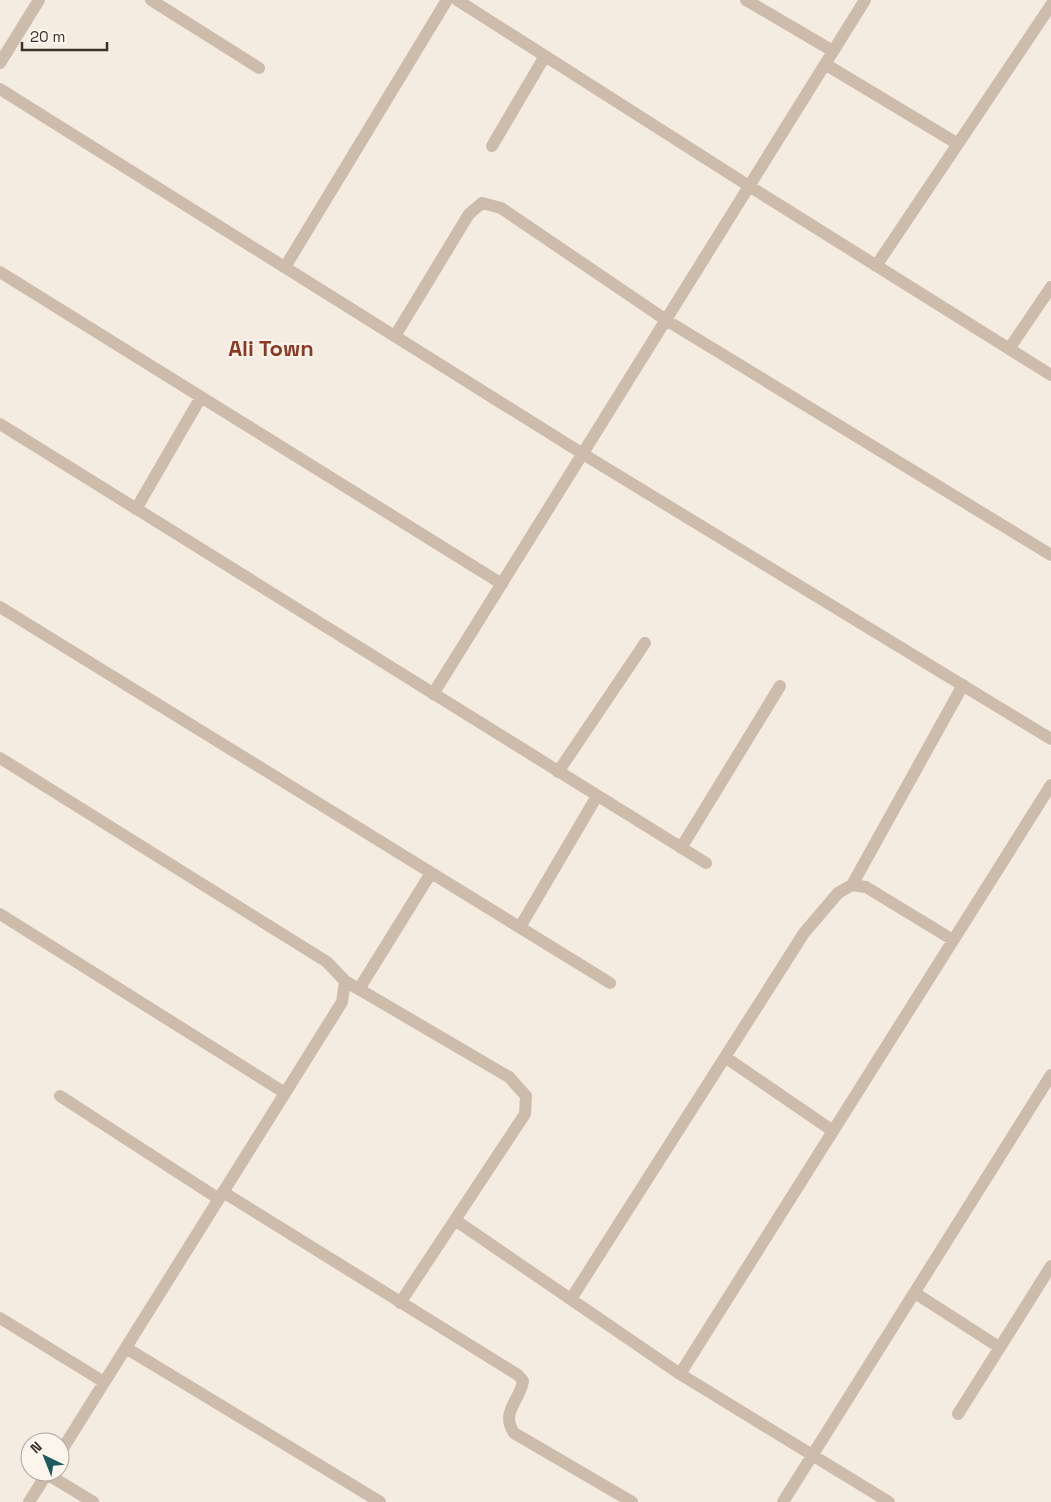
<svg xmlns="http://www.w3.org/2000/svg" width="1051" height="1502" viewBox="0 0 1051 1502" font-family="'Space Grotesk',sans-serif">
	<rect width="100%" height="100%" fill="#f4ebe1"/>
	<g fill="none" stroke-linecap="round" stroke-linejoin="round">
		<path stroke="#cdbbac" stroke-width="12" d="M151,0L259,68
			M457,0L749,186L1051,375
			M746,0L833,51
			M0,63L39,0
			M825,64L958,144
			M0,89L583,454L1051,739
			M492,146L545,56
			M876,266L1051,5
			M285,267L447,0
			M0,272L502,584
			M395,336L469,214L482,203L501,208L666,320L1051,555
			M1009,349L1051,287
			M0,424L706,863
			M136,509L201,397
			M0,607L610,983
			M433,694L865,0
			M0,758L327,962L345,981L509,1077L526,1096L525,1114L400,1303
			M558,772L645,643
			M681,848L780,686
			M852,885L866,887L953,940
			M0,914L285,1093
			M520,927L597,796
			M359,989L431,873
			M725,1057L833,1131
			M60,1096L219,1199
			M223,1192L518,1375L523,1381C520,1401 500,1412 514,1433L632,1502
			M455,1220L680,1374L889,1502
			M915,1293L999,1347
			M571,1299L804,933L838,893L852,885L963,685
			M0,1318L104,1382
			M126,1348L380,1502
			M680,1374L1051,785
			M958,1414L1051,1266
			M60,1453L342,1002L345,981
			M47,1474L93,1502
			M29,1502L48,1472
			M783,1502L1051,1075"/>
	</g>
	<g text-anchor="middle" stroke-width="4" stroke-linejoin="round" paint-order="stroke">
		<g font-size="22" font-weight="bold" fill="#8c3b22" stroke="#fbf5ee">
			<text x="271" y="356">Ali Town</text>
		</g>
	</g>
	<g transform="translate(45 1457) rotate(317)"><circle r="24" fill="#fbf5ee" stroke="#aea6a0"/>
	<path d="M0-4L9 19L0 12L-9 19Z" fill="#1f5a5e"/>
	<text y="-8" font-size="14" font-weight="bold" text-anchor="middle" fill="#3b302b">N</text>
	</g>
	<path d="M22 42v8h85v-8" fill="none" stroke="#3b302b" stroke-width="2.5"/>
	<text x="30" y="42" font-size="15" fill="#3b302b" stroke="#fbf5ee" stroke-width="4" paint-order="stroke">20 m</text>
</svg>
